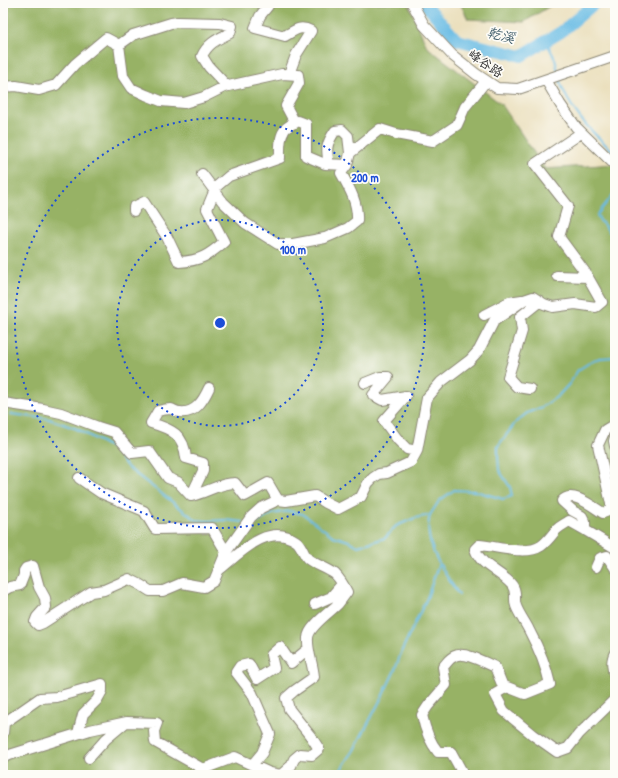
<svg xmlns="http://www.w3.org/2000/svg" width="618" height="778" viewBox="0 0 618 778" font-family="'Patrick Hand','LXGW WenKai TC',sans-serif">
	<rect width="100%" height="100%" fill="#fdfcf7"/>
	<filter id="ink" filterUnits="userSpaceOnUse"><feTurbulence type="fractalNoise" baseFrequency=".025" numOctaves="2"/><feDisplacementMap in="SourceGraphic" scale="8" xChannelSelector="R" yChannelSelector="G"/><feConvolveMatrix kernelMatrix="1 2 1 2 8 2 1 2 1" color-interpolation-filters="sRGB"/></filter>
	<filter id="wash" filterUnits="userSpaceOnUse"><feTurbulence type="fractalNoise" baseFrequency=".012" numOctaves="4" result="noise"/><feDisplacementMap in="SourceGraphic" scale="16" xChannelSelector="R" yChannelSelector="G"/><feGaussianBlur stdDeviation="0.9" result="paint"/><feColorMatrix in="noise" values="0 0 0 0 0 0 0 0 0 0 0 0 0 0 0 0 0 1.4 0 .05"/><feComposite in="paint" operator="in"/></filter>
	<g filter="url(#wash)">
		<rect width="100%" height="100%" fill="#ebe0be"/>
		<path fill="#97b265" stroke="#616e48" d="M3,3H408L427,47L502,105L545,169L615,164V775H3Z
			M460,3H555L524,22L468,19Z"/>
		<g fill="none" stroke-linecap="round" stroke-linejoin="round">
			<path stroke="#69bce4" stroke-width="2" d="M546,41L555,59L558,72
				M559,78C567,108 592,133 615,153
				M615,194L612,196L597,215L601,222L615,238
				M11,414L49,419L77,429L112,448L128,468L196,520L207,521L225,520L243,522
				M430,515C422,543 444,572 459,595
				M252,523H257L272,514L289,511L303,514L333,536L349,541L358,546L385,538L396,526L415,518L430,515L439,501L454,490L475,491L503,499L512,496L510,487L499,470L498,456V446L516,422L527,413L542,407L558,396L570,383L578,370L589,363L600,358L615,357
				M340,771L354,750L382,697L395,670L402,650L427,598L439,563"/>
			<path stroke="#69bce4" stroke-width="12" d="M424,3L457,40L521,56L561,32L595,3"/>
		</g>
	</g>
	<g filter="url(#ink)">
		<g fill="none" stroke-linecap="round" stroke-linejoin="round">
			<g stroke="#8b8674" stroke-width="12">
				<path id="minor" d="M412,3L424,25L452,55L476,74L497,88L518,89L615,56
					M268,6L260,16L255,28L285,36C295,30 300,25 311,31L296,55L289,74
					M119,45L133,35L171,23L178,22L220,23L232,26L230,33C218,39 208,43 202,56L209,67L227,86
					M546,80L560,104L576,127L615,165
					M3,87L16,86L39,90L56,85L75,64L106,38L119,45L123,76L131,88L146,95L161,101L184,103L204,97L224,87L282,74L298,75L299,83L286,106L295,123
					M329,164C326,149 326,144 335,131L342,130L348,136L350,153
					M202,174L223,202L245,223L278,244H293L325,238L348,228L357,221C358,203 350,189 341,173L347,165
					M134,211V207L144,202L167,237L179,262C200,261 209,255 224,242L207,209L216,187L229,176L280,158C280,150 279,138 284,131C286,126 293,124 298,121L306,124V156L325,164L347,165L350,153L380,129L396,134L433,141L457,125L465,107L486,81
					M557,276L588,277
					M484,315L509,302L522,300
					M365,383L380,377H388L373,395L382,400L406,396L384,421L398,440L407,449L417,451
					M530,389L517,387L508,377L522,331L520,317L540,301
					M3,403L43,409L61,413L98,427L114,432L132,453L149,451L168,478L178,482L191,496C206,493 219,483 235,483L245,496L268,483L278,500
					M615,424L605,430L598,445L611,504V510L603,513C593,507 572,489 562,501L573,511L582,516L585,522V530L569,521C565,524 560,526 556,530C551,536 547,542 541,546C526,556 496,546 479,545L475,549C481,567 501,571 512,585C518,593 513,598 516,606C519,614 525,622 529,630C538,647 546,665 550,684L525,694L507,687L495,694L504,711L533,735L557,752L568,748L579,734L615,699
					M615,437L614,441L615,446
					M79,478L101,493L144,511L155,529L212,528L226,552
					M191,496L203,471V463L186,458C184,435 172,429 151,423L158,411C162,410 167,409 171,409C174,410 176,412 180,412C195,414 203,401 209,388
					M585,530L615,548
					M596,567L600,558L607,556L615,568
					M3,591L10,587L20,585L24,575V571L26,568L33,566L39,587L45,598L46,607L37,617L35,622L38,625L43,623L91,592L104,590L129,579L139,584L150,591H163L182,583L204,587L214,581L226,552L251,517L261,508L278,500L286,501L315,496L326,503L338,509L361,497L368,483L373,478L379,474L387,473L411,462L417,451L427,398L441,382L470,360L479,350L494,321L524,300L533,297L544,304L553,307L575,304L596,307L602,302L585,272L559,237L568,206L535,164L581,133
					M315,604L331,597L342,584
					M615,653C610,661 613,670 615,679
					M3,733L4,723L40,698L57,697L102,684V691L97,700L83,714L78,733
					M3,757L90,730L127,722L157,723L154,731L155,742L203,769L235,757L270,773L281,775L291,766L294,759L300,754L312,755L319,749L312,738L289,709L286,698L294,691L314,677C313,664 307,651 308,638C308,627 330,612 338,604C341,600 344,596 347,592C344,586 340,579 335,574C327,568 316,565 308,559C303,554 302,545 296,541C268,522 240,553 219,570
					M89,758L106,739L125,723
					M252,765L262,753L270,734L252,693L236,672L240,666L249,664L257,679L274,668L271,655L280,647L291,663L308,649
					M461,770L451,752H438C429,741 425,729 422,715L428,706L446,685L443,667C447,663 449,658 455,656C464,651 486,663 495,667L504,689"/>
			</g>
			<use href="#minor" stroke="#fff" stroke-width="10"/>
		</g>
	</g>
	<g fill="none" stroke="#1d4ed8" stroke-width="2" stroke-dasharray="2 4">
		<circle cx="220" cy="323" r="103"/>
		<circle cx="220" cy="323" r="205"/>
	</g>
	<g text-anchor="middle" stroke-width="3.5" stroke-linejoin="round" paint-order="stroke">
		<g font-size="13" fill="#2b2b2b" stroke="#fdfcf7">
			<text transform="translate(486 63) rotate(34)" y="5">峰谷路</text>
		</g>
		<g font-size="14" font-style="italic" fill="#415e6c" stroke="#fdfcf7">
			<text transform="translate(501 35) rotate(14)" y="5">乾溪</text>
		</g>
	</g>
	<circle cx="220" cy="323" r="6" fill="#1d4ed8" stroke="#fdfcf7" stroke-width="2"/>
	<g font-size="12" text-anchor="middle" font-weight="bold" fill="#1d4ed8" stroke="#fdfcf7" stroke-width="3.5" stroke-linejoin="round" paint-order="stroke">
		<text x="365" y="182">200 m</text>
		<text x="293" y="254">100 m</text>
	</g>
	<rect width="618" height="778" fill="none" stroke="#fdfcf7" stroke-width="16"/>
</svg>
